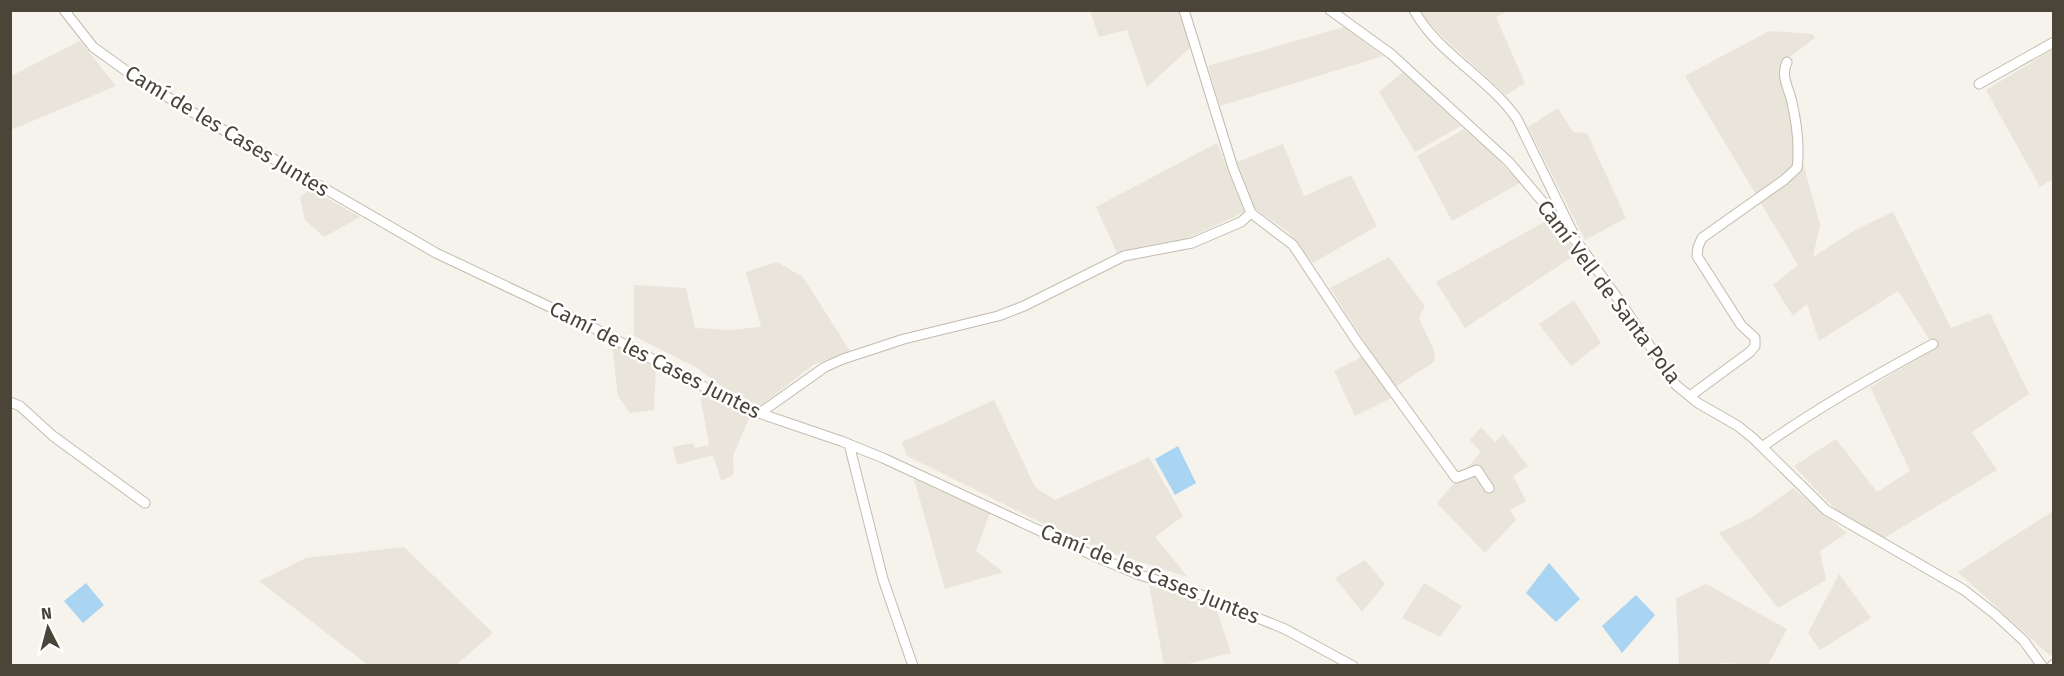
<svg xmlns="http://www.w3.org/2000/svg" width="2064" height="676" viewBox="0 0 2064 676" font-family="'Fira Sans',sans-serif">
	<rect width="100%" height="100%" fill="#f6f3ec"/>
	<path fill="#eae5da" d="M1090,11H1179L1191,47L1147,87L1127,30L1099,37Z
		M1421,11H1509L1496,17L1525,83L1506,95L1450,44L1424,18Z
		M1344,27L1383,56L1220,106L1208,66Z
		M1769,31L1813,34L1815,38L1780,64L1786,100L1820,225L1813,257L1857,229L1893,212L1951,328L1990,313L2029,394L1972,432L1997,470L1884,538L1839,512L1821,495L1794,466L1836,439L1877,492L1910,471L1870,387L1935,348L1898,291L1819,341L1807,304L1793,316L1773,285L1798,265L1685,76Z
		M80,41L116,86L11,130V76Z
		M2052,50L2054,53L2053,179L2040,187L1986,90Z
		M1403,72L1461,126L1415,152L1379,92Z
		M1558,108L1573,132L1587,133L1626,218L1585,240L1528,127Z
		M1464,129L1487,148L1520,183L1452,221L1417,156Z
		M1217,143L1245,212L1186,239L1140,247L1118,255L1096,207Z
		M1283,144L1304,196L1351,175L1377,226L1313,263L1287,231L1254,208L1235,163Z
		M311,189L360,217L324,237L305,220L300,197Z
		M1548,220L1578,253L1465,328L1436,282Z
		M1389,257L1425,306L1419,318L1435,353L1434,362L1388,392L1391,398L1355,416L1334,371L1371,352L1330,288Z
		M777,262L803,277L850,351L813,365L760,406L721,386L697,368L634,336V285L686,288L695,328L729,330L761,327L746,272Z
		M1574,300L1601,343L1571,366L1539,324Z
		M612,344L656,366L654,410L630,413L618,396Z
		M699,390L750,416L733,456L734,474L721,481L713,455L677,465L673,447L693,443L695,448L709,445Z
		M994,400L1035,487L1055,500L1149,457L1183,516L1155,537L1188,577L1118,555L1066,535L907,456L902,442Z
		M1481,427L1495,442L1503,434L1528,466L1513,476L1526,501L1510,510L1516,520L1485,553L1437,503L1481,452L1470,440Z
		M914,479L990,513L976,551L1003,572L945,589Z
		M1793,488L1847,533L1820,551L1826,580L1778,608L1719,533L1751,518Z
		M2053,511L2054,654L2050,656L1958,572Z
		M404,547L493,633L456,665H368L259,581L306,558Z
		M1365,560L1385,584L1362,612L1335,578Z
		M1839,574L1871,618L1820,650L1808,633Z
		M1424,583L1462,606L1440,637L1402,618Z
		M1706,584L1787,629L1768,665L1719,663L1718,665H1679L1676,598Z
		M1149,585L1216,608L1231,653L1184,665H1164Z"/>
	<path fill="#a9d4f2" d="M1178,446L1196,483L1175,495L1155,459Z
		M1549,563L1580,599L1556,622L1526,593Z
		M86,583L104,605L83,623L64,601Z
		M1636,595L1655,615L1622,653L1602,626Z"/>
	<g fill="none" stroke-linecap="round" stroke-linejoin="round">
		<g stroke="#c2bbae" stroke-width="11">
			<path id="minor" d="M64,10L93,47L136,78L194,113L436,253L590,326L744,408L841,441L883,458L1092,555L1137,574L1191,591L1285,629L1353,666
				M1184,10L1233,168L1251,213L1293,245L1358,343L1456,478L1477,470L1489,488
				M1330,10L1391,54L1509,162L1580,246L1621,303L1676,385L1698,403L1738,426L1754,439L1826,510L1964,590L1996,615L2024,641L2042,666
				M1414,10C1436,52 1489,78 1517,119L1573,233
				M1979,84L2054,42
				M1690,396L1750,352L1755,346V338L1741,325L1697,256L1698,247L1702,238L1784,180L1797,168C1800,146 1796,119 1791,98C1787,85 1781,75 1787,62
				M10,402L20,406L53,436L145,503
				M760,413L825,367L843,359L904,339L998,316L1024,306L1124,256L1192,243L1241,222L1251,213
				M849,444L883,579L913,666
				M1762,447C1817,408 1874,376 1933,344
				M2052,666L2054,664"/>
		</g>
		<use href="#minor" stroke="#fff" stroke-width="9"/>
	</g>
	<g text-anchor="middle" stroke-width="5" stroke-linejoin="round" paint-order="stroke">
		<g font-size="21" fill="#4b4439" stroke="#fff">
			<text transform="translate(227 131) rotate(31)" y="7">Camí de les Cases Juntes</text>
			<text transform="translate(1609 292) rotate(53)" y="7">Camí Vell de Santa Pola</text>
			<text transform="translate(655 360) rotate(27)" y="7">Camí de les Cases Juntes</text>
			<text transform="translate(1150 574) rotate(22)" y="7">Camí de les Cases Juntes</text>
		</g>
	</g>
	<rect width="2064" height="676" fill="none" stroke="#4b4439" stroke-width="24"/>
	<g transform="translate(48 628) rotate(354)" stroke="#ffffff" stroke-width="4.5" paint-order="stroke">
	<path d="M0-4.5L10 22L0 15L-10 22Z" fill="#4b4439"/>
	<text y="-9" font-size="16" font-weight="bold" text-anchor="middle" fill="#4b4439">N</text>
	</g>
</svg>
